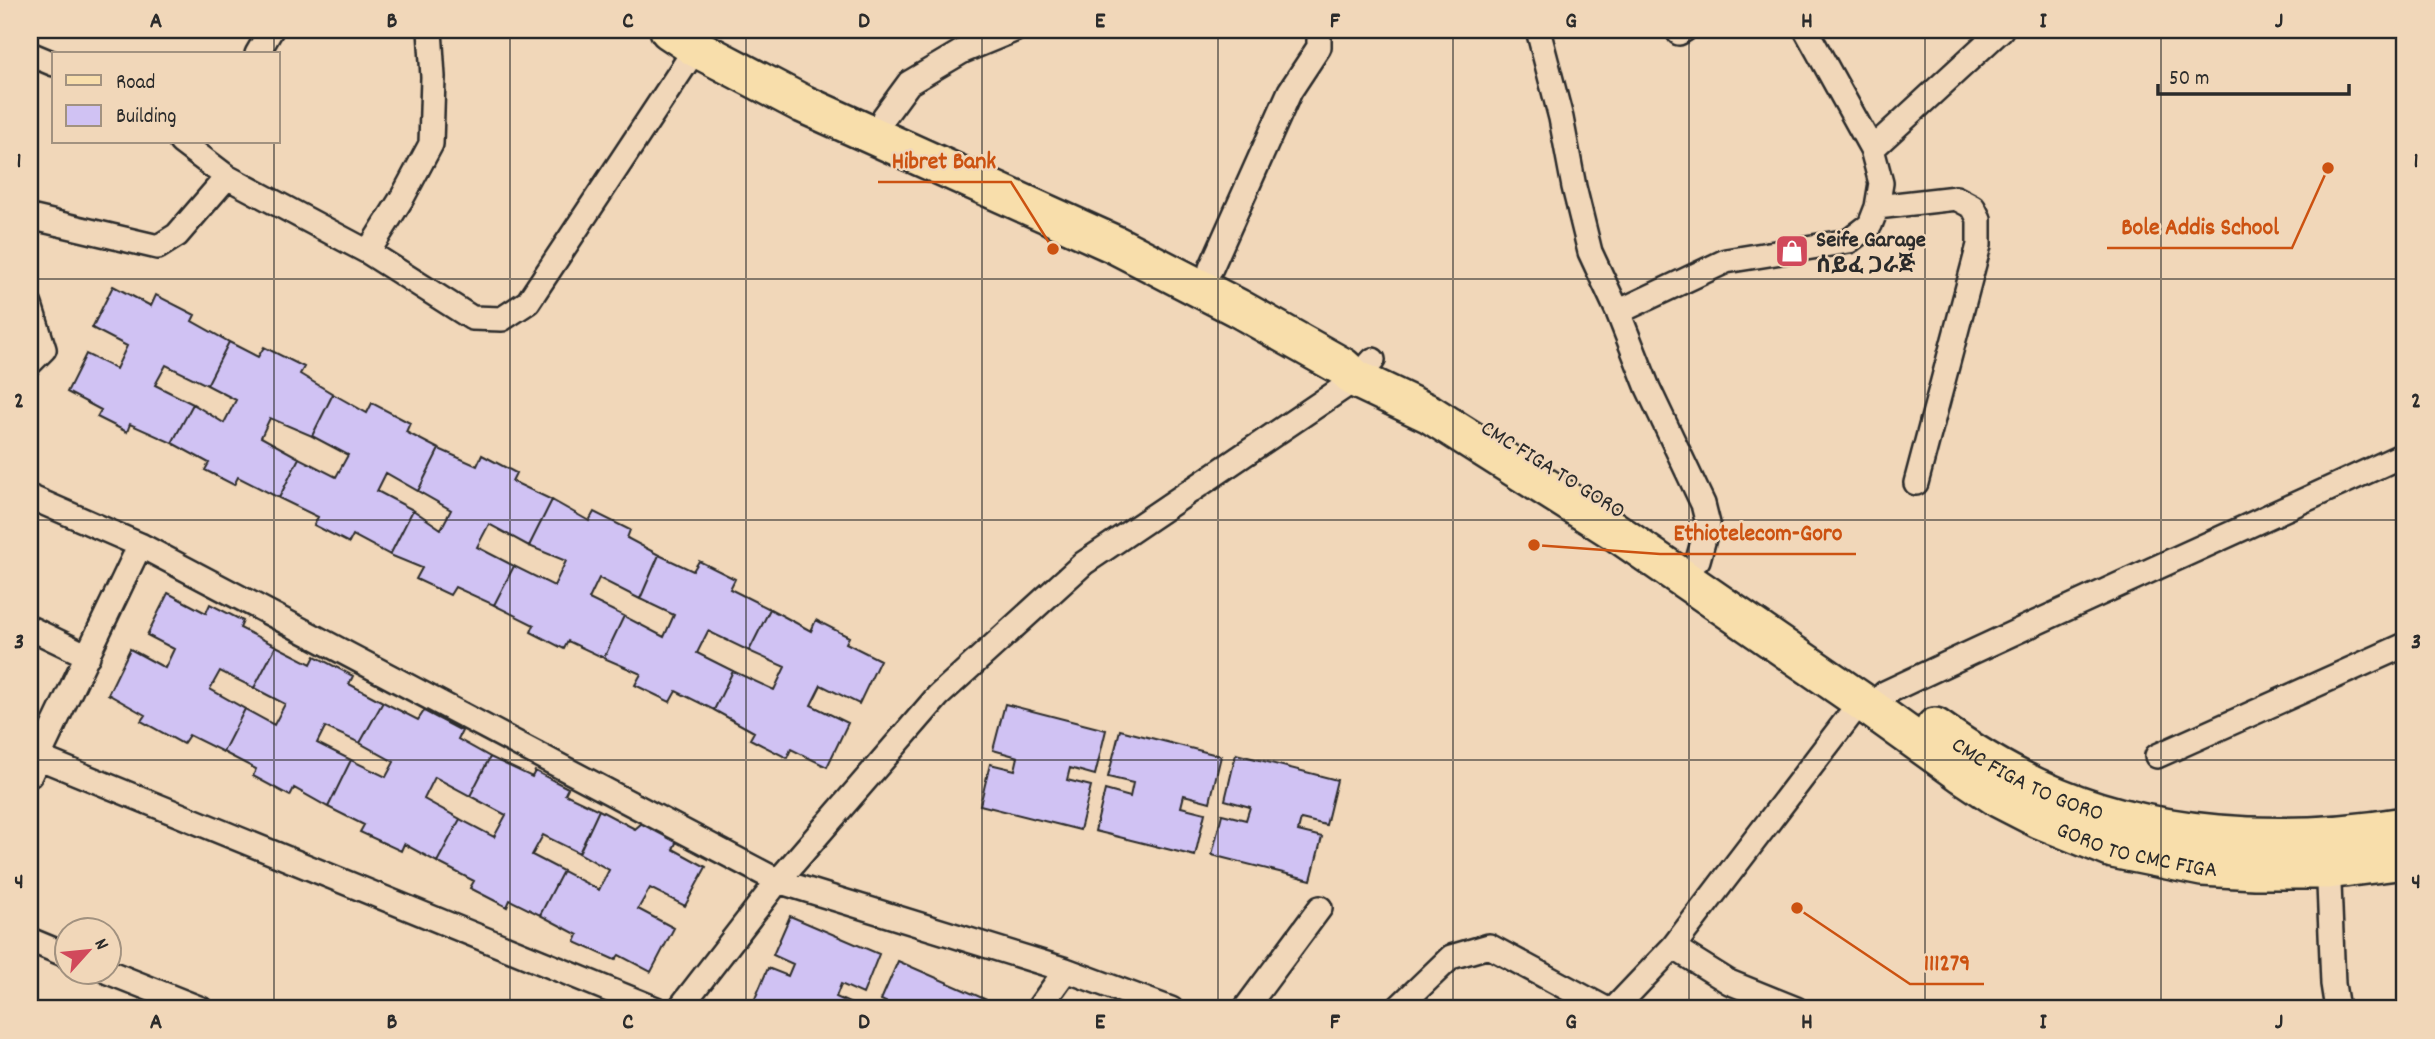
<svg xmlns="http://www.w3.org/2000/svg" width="2435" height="1039" viewBox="0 0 2435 1039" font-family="Dekko,'Noto Sans Ethiopic',sans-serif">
	<rect width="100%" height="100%" fill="#f1d7b9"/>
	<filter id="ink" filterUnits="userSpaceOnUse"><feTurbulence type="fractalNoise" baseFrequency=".0143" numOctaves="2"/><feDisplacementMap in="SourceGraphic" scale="14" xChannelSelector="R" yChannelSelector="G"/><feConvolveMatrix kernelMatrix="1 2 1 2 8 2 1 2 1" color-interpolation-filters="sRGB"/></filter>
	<g filter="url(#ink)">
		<path fill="#d0c2f3" stroke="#2b2b2b" stroke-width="2" d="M113,286L151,306L156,295L195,315L192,321L229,342L207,385L166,365L155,385L193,404L172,443L130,424L127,432L97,417L101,410L67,392L86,354L116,369L127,346L92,328Z
			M229,342L258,357L264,347L304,367L300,374L333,394L312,436L270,418L261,437L299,458L279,498L238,477L234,485L205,470L209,463L172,443L193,404L224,423L236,400L207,385Z
			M333,394L367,413L372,403L410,423L406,432L439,449L418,491L386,473L377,491L413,510L390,555L353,535L349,543L314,525L318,517L279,498L299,458L336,477L348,455L312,436Z
			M439,449L477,466L482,455L516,473L512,481L552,500L529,546L489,524L477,547L514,566L494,605L455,587L450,595L416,579L422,568L390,555L413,510L441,529L451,510L418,491Z
			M552,500L589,521L594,512L630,530L627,538L659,555L640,599L599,578L589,599L624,616L604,658L568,641L564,649L531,632L534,625L494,605L514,566L554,586L566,561L529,546Z
			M659,555L693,571L699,561L735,579L730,589L770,609L749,651L708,631L697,653L733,671L714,710L676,691L670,702L635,685L641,674L604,658L624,616L664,637L674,615L640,599Z
			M168,593L206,613L210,604L243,621L240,628L276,646L254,688L220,671L210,689L245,709L223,752L189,735L183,744L141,721L145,715L108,694L130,649L165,668L174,649L147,635Z
			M770,609L811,631L816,620L849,637L846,643L880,660L859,704L821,685L811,705L848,723L827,767L791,749L787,758L750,739L754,732L714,710L733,671L774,690L785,667L749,651Z
			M276,646L311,664L315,656L353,676L349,684L383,702L360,743L325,727L317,743L351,760L328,807L294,788L290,796L253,776L256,769L223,752L245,709L274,725L285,704L254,688Z
			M383,702L418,720L424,711L462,731L458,739L490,757L470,796L435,777L424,799L460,819L437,862L404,844L401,851L360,832L364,825L328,807L351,760L386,777L394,762L360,743Z
			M1005,704L1106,730L1095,775L1070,768L1067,780L1091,786L1080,830L980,805L990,764L1015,770L1018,757L993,750Z
			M1120,730L1221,756L1210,802L1184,795L1181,807L1205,813L1195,856L1095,831L1105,790L1130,797L1133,783L1108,777Z
			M1236,754L1337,780L1326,825L1301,819L1298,831L1322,837L1311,880L1212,855L1222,814L1246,820L1250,807L1225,800Z
			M490,757L532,777L535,771L568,788L565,794L599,810L579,853L543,835L532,855L563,871L540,915L510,900L507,907L470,888L474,881L437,862L460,819L494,837L506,815L470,796Z
			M599,810L635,829L642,823L677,841L673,849L706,867L685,906L650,888L638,909L674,928L651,972L619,955L615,960L575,942L578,935L540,915L563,871L599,890L609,870L579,853Z
			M790,916L879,954L863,994L841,984L836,997L856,1006L855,1009L751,1008L768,968L788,976L793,964L773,955Z
			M898,961L987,1000L983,1009H901L881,1000Z"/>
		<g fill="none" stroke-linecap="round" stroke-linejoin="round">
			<g stroke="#2b2b2b" stroke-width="28">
				<path id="minor" d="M1538,30L1561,118L1574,187L1590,252L1618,312L1648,388L1703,504L1708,524L1698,560
					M1679,33L1684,30
					M30,54L54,64
					M257,54L271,30
					M884,117L909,83L963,51L1014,30
					M181,142L227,177L368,252L472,318L502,319L528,302L696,48
					M1872,149L2001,30
					M1877,207L1956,198L1973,207L1979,219V245L1916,483
					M30,217L158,247L177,235L227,177
					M368,252L402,198L431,144L433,77L430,30
					M1211,268L1290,91L1319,47V30
					M30,305L44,349L30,363
					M1618,312L1726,261L1849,241L1870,225L1877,207L1881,183L1872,149L1806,30
					M30,497L140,545L778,881L1066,970L1171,1009
					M30,628L88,656
					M1885,693C2058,611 2232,534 2405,454
					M2157,756L2405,645
					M40,758L656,1009
					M30,775L140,545
					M2328,859L2333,984L2337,1009
					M30,940L66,955
					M1673,947L1729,982L1796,1009
					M108,972L201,1009
					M679,1009L778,881L938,696L1084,563L1356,379L1373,360
					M1038,1009L1066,970
					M1245,1009L1320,908
					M1397,1009L1451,957L1489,946L1606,1009
					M1614,1009L1673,947L1861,701"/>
			</g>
			<g stroke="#2b2b2b" stroke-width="42">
				<g id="primary">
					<path id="s1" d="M669,30L696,48L803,104L1116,245L1238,308L1343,367L1356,379L1430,414L1613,530L1861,701L1961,773L2000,799L2039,819L2113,849L2202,867L2255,870H2328L2405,860"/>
					<path id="s2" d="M1935,727C1966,749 2001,771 2036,787C2148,840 2284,846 2405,826"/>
				</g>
			</g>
			<use href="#minor" stroke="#f1d7b9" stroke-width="23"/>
			<use href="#primary" stroke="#f8deab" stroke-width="37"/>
		</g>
	</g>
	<path fill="none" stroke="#2b2b2b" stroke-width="2" stroke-opacity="0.55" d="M274,30V54M510,30V1009M746,30V1009M982,30V1009M1218,30V1009M1453,30V1009M1689,30V1009M1925,30V1009M2161,30V1009M274,142V1009M30,279H2405M30,520H2405M30,760H2405"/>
	<defs>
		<g id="shop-square" transform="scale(1.75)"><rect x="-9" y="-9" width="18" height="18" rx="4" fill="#d1495b" stroke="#f1d7b9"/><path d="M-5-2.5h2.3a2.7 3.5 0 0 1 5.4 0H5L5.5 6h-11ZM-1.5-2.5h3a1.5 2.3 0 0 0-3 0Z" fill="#fff"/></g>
	</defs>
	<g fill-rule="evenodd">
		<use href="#shop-square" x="1792" y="251"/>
	</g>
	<g text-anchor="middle" stroke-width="5" stroke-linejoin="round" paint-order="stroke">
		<g font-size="23" font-weight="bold" fill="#2b2b2b" stroke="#f1d7b9" text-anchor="start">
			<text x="1816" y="246">Seife Garage<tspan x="1816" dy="26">ሰይፈ ጋራጅ</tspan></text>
		</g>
		<g font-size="23" fill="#2b2b2b" stroke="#f1d7b9">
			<text transform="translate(1554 468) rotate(32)" y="8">CMC FIGA TO GORO</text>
			<text dy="8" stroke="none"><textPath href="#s2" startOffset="107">CMC FIGA TO GORO</textPath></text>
			<text dy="8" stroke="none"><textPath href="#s1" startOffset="1689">GORO TO CMC FIGA</textPath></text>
		</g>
	</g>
	<path fill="none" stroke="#cc5211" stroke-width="2.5" d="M1053 249L1011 182H878M2328 168L2292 248H2107M1534 545L1660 554H1856M1797 908L1910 984H1984"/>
	<g fill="#cc5211" stroke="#f1d7b9" stroke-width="2.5">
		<circle cx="1053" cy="249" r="7"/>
		<circle cx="2328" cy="168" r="7"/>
		<circle cx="1534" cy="545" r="7"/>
		<circle cx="1797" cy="908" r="7"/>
	</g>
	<g font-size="24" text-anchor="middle" font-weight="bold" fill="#cc5211" stroke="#f1d7b9" stroke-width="5" stroke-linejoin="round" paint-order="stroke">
		<text x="944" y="168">Hibret Bank</text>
		<text x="2200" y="234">Bole Addis School</text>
		<text x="1758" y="540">Ethiotelecom-Goro</text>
		<text x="1947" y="970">111279</text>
	</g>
	<rect width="2435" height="1039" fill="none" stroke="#f1d7b9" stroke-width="77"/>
	<rect x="52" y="52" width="228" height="91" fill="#f1d7b9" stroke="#a29280" stroke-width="2"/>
	<rect x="66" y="75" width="35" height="10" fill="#f8deab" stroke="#a29280" stroke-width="2"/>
	<text x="116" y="88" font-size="21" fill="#2b2b2b">Road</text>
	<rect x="66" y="105" width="35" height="21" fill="#d0c2f3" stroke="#a29280" stroke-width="2"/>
	<text x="116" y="122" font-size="21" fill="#2b2b2b">Building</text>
	<g transform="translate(88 951) rotate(63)"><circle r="33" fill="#f1d7b9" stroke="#a29280" stroke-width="2"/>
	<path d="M0-5L12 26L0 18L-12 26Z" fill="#d1495b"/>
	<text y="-10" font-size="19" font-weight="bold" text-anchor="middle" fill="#2b2b2b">N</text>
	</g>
	<path d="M2158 84v10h191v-10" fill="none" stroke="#2b2b2b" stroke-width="3.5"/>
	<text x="2169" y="84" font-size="21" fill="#2b2b2b" stroke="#f1d7b9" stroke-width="5" paint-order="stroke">50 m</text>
	<rect x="38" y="38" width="2358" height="962" fill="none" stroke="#2b2b2b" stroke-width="2.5"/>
	<g font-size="23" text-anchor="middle" font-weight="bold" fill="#2b2b2b">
		<text x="156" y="27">A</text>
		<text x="392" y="27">B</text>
		<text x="628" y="27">C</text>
		<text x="864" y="27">D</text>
		<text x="1100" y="27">E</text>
		<text x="1335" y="27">F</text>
		<text x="1571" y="27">G</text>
		<text x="1807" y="27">H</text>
		<text x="2043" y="27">I</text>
		<text x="2279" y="27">J</text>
		<text x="19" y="167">1</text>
		<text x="2416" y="167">1</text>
		<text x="19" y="407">2</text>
		<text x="2416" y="407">2</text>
		<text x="19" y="648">3</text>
		<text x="2416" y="648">3</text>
		<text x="19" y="888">4</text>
		<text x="2416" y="888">4</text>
		<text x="156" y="1028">A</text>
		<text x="392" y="1028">B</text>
		<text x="628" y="1028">C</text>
		<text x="864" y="1028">D</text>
		<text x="1100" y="1028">E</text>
		<text x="1335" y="1028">F</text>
		<text x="1571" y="1028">G</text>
		<text x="1807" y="1028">H</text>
		<text x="2043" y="1028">I</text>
		<text x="2279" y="1028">J</text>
	</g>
</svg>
